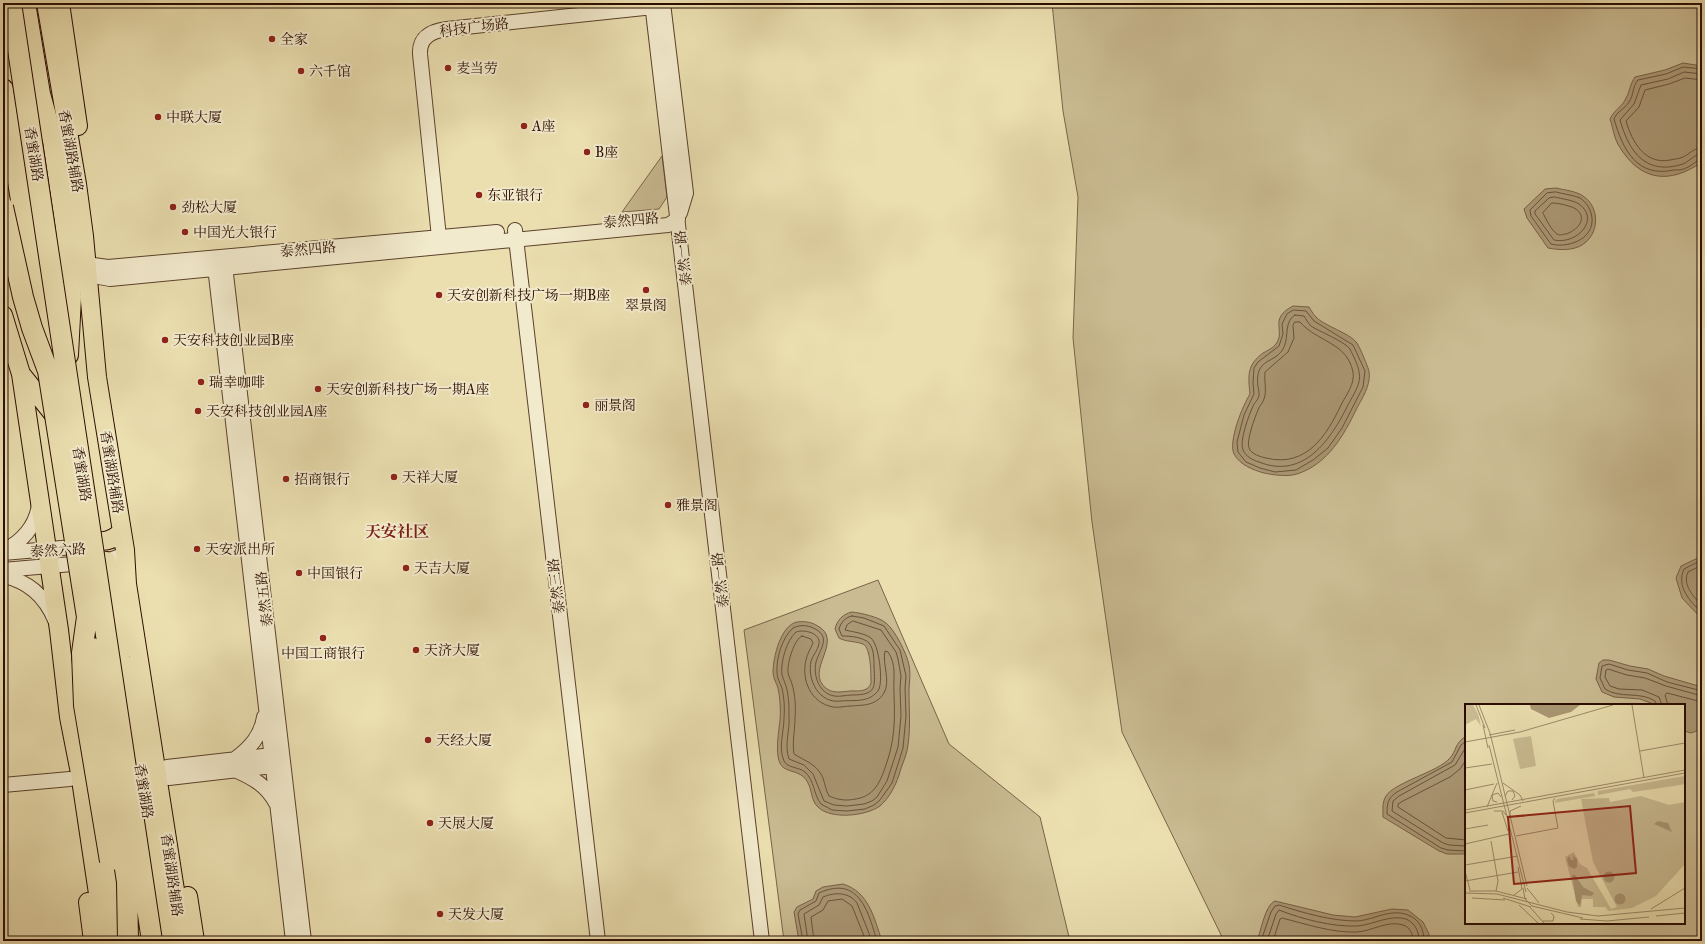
<svg xmlns="http://www.w3.org/2000/svg" width="1705" height="944" viewBox="0 0 1705 944" font-family="'IM FELL Great Primer','Noto Serif SC',serif">
	<rect width="100%" height="100%" fill="#ebdfb0"/>
	<filter id="stains"><feTurbulence type="fractalNoise" baseFrequency=".005" numOctaves="4"/><feColorMatrix values="0 0 0 0 .2 0 0 0 0 .09 0 0 0 0 .02 0 0 0 .5 -.17"/></filter>
	<radialGradient id="worn" r=".72"><stop offset=".6" stop-color="#630" stop-opacity="0"/><stop offset="1" stop-color="#630" stop-opacity=".3"/></radialGradient>
	<path fill="#cabb92" stroke="#7a6449" fill-rule="evenodd" d="M1052,3H1702V941H1224L1122,732L1092,522L1073,338L1078,197L1063,111ZM1466,705H1684V923H1466Z
		M662,156L667,197L659,209L622,212Z
		M878,580L949,744L1040,817L1070,941H784L744,630Z"/>
	<path fill="#aa9774" stroke="#775f46" d="M1683,63L1702,66V162C1669,185 1640,181 1619,146C1614,138 1613,128 1610,119C1614,110 1623,106 1626,98C1630,91 1630,84 1635,77L1665,70Z
		M1556,188C1564,190 1576,191 1583,196C1600,207 1600,234 1582,245C1572,251 1559,250 1548,248L1527,218L1524,209L1545,189Z
		M1293,306L1309,307C1311,310 1313,314 1316,317C1324,326 1350,333 1357,343C1361,350 1365,360 1368,368C1373,381 1363,397 1357,408C1344,435 1328,464 1297,474C1287,477 1274,475 1264,473C1253,470 1240,465 1234,454C1228,441 1243,405 1250,394C1248,375 1247,365 1263,353C1267,351 1273,348 1276,344C1286,330 1268,319 1293,306Z
		M1702,556V619L1682,598L1676,578L1681,566Z
		M852,612C861,613 879,617 886,623C895,630 907,654 909,665C911,675 909,683 909,692C909,711 911,731 907,751C905,759 901,767 899,775C895,787 889,798 880,806C866,816 831,820 818,807C811,801 812,790 808,783C803,772 793,773 784,768C773,761 779,731 780,720C781,711 780,697 778,688C776,682 773,678 773,672C773,657 781,625 797,622C804,621 811,622 816,625C847,640 802,671 827,689C836,695 846,690 856,691C862,691 869,690 871,683C871,674 871,648 863,644C855,641 846,642 839,638L835,629C837,620 843,614 852,612Z
		M1603,660H1609L1630,666L1648,669L1664,676L1702,687V729L1691,733L1684,731V705H1656L1640,699L1614,697L1602,692L1596,679L1599,663Z
		M1466,736V854H1447L1439,851L1383,817C1383,810 1382,802 1386,796C1395,782 1438,772 1450,758C1457,750 1454,744 1466,736Z
		M843,884C869,892 874,918 882,941H799L794,912L797,907L813,899L816,891L823,887Z
		M1275,901L1333,915L1355,917L1392,909L1408,910L1423,922L1429,934L1428,941H1257C1261,931 1265,905 1275,901Z"/>
	<g fill="none" stroke-linecap="round" stroke-linejoin="round">
		<path stroke="#6a523a" stroke-width="1" d="M1702,69L1683,67L1666,74L1638,80C1632,87 1634,95 1629,102C1625,109 1617,111 1614,119C1623,150 1637,178 1674,170C1678,170 1683,170 1686,168C1692,166 1696,160 1702,159
			M1702,74L1684,72L1668,79L1641,85L1634,104L1620,120C1629,152 1646,176 1683,164C1690,161 1694,154 1702,154
			M1702,80L1685,78L1669,84L1645,90L1639,107L1626,121C1632,142 1645,165 1670,160C1674,159 1679,159 1683,157C1690,154 1693,148 1702,148
			M1556,192C1563,194 1573,195 1580,198C1586,202 1589,207 1591,213C1598,237 1570,249 1551,244L1531,216L1530,210L1547,193Z
			M1555,197C1562,199 1573,200 1579,204C1601,220 1576,245 1554,240L1535,214V211L1549,198Z
			M1552,203C1559,203 1571,206 1576,209C1589,219 1576,231 1566,234C1563,234 1560,236 1557,234C1551,230 1546,219 1543,213Z
			M1294,310L1306,311L1314,321L1353,345L1365,371L1363,387L1342,428L1328,448L1313,460L1296,470L1275,472L1260,468L1246,462L1238,452L1237,442L1244,415L1254,394L1253,383L1254,368L1258,362L1279,346L1283,334L1282,324L1287,314Z
			M1295,315L1304,316C1306,319 1308,323 1311,326C1320,332 1344,341 1350,349C1353,355 1358,365 1359,372C1362,383 1353,395 1348,405C1331,439 1304,480 1259,462C1253,460 1246,457 1243,450C1239,441 1249,415 1253,406C1254,403 1258,400 1259,396C1259,393 1259,390 1258,387C1254,356 1276,365 1284,347C1289,336 1284,321 1295,315Z
			M1295,322H1300C1317,342 1347,342 1353,372C1355,383 1347,394 1342,403C1327,435 1307,468 1266,458C1261,457 1251,454 1249,448C1246,441 1255,417 1258,410C1259,406 1263,403 1264,399C1267,391 1264,381 1265,372L1288,352L1294,338L1293,326Z
			M1702,560L1684,569C1676,587 1690,601 1702,613
			M1702,565L1688,572C1682,585 1694,597 1702,606
			M852,616L864,618L884,626L900,650L906,676L905,688L906,716L903,748L892,783L880,800L874,805L865,809L847,811L832,810L821,804C813,794 815,781 805,772C799,767 787,768 784,761C778,747 784,732 784,718C785,708 784,697 782,688C780,683 777,678 777,673C776,658 782,638 793,628C799,625 805,625 811,627C833,636 820,648 816,662C813,676 819,693 834,696C840,697 846,695 852,695C877,695 875,687 874,666C874,659 874,649 869,643C863,637 850,636 842,636L839,629C841,622 846,617 852,616Z
			M853,621L881,630L896,652L898,659L901,676L900,688L901,716L898,747L887,781L877,797L872,801L864,804L847,806L834,805L824,801L813,774L804,765L789,759C784,745 790,731 789,717C789,707 789,696 786,686C785,682 783,679 782,675C780,662 787,640 796,632C804,629 821,633 819,644C818,650 813,655 811,661C807,680 819,704 841,701C850,700 862,702 871,697C874,695 878,692 879,689C883,679 879,645 871,638C864,633 853,632 845,630L847,625Z
			M802,636L811,639L813,643C811,648 807,654 806,660C801,680 811,703 833,707C839,708 845,706 851,706C863,705 876,706 884,693C891,681 882,664 885,651L888,652C897,665 893,678 894,693C895,722 895,740 885,768C879,785 873,796 856,799C846,801 838,800 829,796C826,791 825,784 823,778C817,764 805,761 794,754C792,742 795,730 795,718C796,707 795,694 792,684C791,680 788,676 788,672C787,664 794,639 802,636Z
			M1657,705L1655,701C1640,691 1620,699 1605,689L1600,678L1602,666L1609,664L1628,670L1647,673L1667,682L1702,691
			M1662,705L1659,697L1642,690L1619,689L1610,686L1605,677L1606,670L1608,669L1627,675L1645,678L1666,686L1702,696
			M1668,705L1665,695L1667,693L1702,702
			M1466,741L1461,745L1452,762L1397,792C1388,798 1387,803 1387,814L1441,848L1448,850L1466,851
			M1466,747L1455,765L1399,796L1393,801L1392,811L1443,843L1449,845L1466,846
			M1466,760L1460,769L1450,777L1403,801L1398,804V807L1446,838L1466,840
			M803,941L798,914L800,910L816,901L819,893C859,875 868,911 877,941
			M808,941L804,914L819,905L823,897C835,892 849,892 857,903L872,941
			M814,941L811,917L823,910L828,901L842,899L852,906L866,941
			M1261,941L1271,912L1275,906L1279,905C1304,913 1331,921 1357,921C1374,920 1390,908 1408,915C1419,919 1424,929 1424,941
			M1267,941L1276,914L1279,910C1302,919 1332,927 1357,926C1373,925 1390,914 1406,919C1415,923 1419,931 1419,941
			M1273,941L1280,919L1282,918C1306,924 1332,933 1357,932C1372,931 1388,920 1403,925C1410,927 1413,934 1413,941"/>
		<g stroke="#5b412c" stroke-width="16">
			<path id="minor" d="M652,3L762,941
				M663,3L686,193L680,213
				M515,230L598,941
				M440,247L420,54C419,37 432,31 447,29L663,6
				M224,257L304,941
				M214,258L293,941
				M86,264L108,267L497,232
				M88,275L110,279L668,225L678,219
				M3,551C22,542 36,526 39,505
				M3,553L85,546
				M3,570L107,561L120,556L125,550
				M3,576C28,581 45,596 55,620
				M235,759C250,748 261,736 264,717
				M167,767L280,754
				M235,770C253,778 266,785 276,803
				M169,778L282,765
				M3,785L70,779"/>
		</g>
		<g stroke="#2b0c00" stroke-width="20">
			<path id="major" d="M46,3L77,184L84,236L97,377L125,550L127,584L175,890L180,941
				M60,3L78,126
				M3,315L21,374L59,630L69,717L80,773L100,907L109,941
				M22,375L58,420
				M83,528C91,546 110,544 122,531
				M107,561L117,621L128,647
				M188,896L195,941
				M88,902L93,941"/>
		</g>
		<g stroke="#2b0c00" stroke-width="22">
			<path id="highway" d="M25,3L40,94L53,141L66,229L71,297L68,355
				M3,89L45,348
				M110,630L124,672L127,686L170,941
				M110,861L122,932"/>
		</g>
		<use href="#minor" stroke="#f2eacc" stroke-width="14"/>
		<use href="#major" stroke="#ebdfb0" stroke-width="18"/>
		<use href="#highway" stroke="#ebdfb0" stroke-width="20"/>
		<g stroke="#2b0c00" stroke-width="22" stroke-linecap="butt">
			<path id="highway-bridge" d="M11,3L152,941
				M3,207L23,297L32,328L48,371L87,617L82,653L84,705L110,861
				M92,648L127,882L128,941"/>
		</g>
		<use href="#highway-bridge" stroke="#ebdfb0" stroke-width="20"/>
	</g>
	<g fill="#8f2418" stroke="#f2eacc" stroke-width="1.5">
		<circle cx="272" cy="39" r="4"/>
		<circle cx="448" cy="68" r="4"/>
		<circle cx="301" cy="71" r="4"/>
		<circle cx="158" cy="117" r="4"/>
		<circle cx="524" cy="126" r="4"/>
		<circle cx="587" cy="152" r="4"/>
		<circle cx="479" cy="195" r="4"/>
		<circle cx="173" cy="207" r="4"/>
		<circle cx="185" cy="232" r="4"/>
		<circle cx="646" cy="290" r="4"/>
		<circle cx="439" cy="295" r="4"/>
		<circle cx="165" cy="340" r="4"/>
		<circle cx="201" cy="382" r="4"/>
		<circle cx="318" cy="389" r="4"/>
		<circle cx="586" cy="405" r="4"/>
		<circle cx="198" cy="411" r="4"/>
		<circle cx="394" cy="477" r="4"/>
		<circle cx="286" cy="479" r="4"/>
		<circle cx="668" cy="505" r="4"/>
		<circle cx="197" cy="549" r="4"/>
		<circle cx="406" cy="568" r="4"/>
		<circle cx="299" cy="573" r="4"/>
		<circle cx="323" cy="638" r="4"/>
		<circle cx="416" cy="650" r="4"/>
		<circle cx="428" cy="740" r="4"/>
		<circle cx="430" cy="823" r="4"/>
		<circle cx="440" cy="914" r="4"/>
	</g>
	<g text-anchor="middle" stroke-width="4" stroke-linejoin="round" paint-order="stroke">
		<g font-size="14" fill="#2b0c00" stroke="#f2eacc">
			<text transform="translate(474 27) rotate(-7)" y="5">科技广场路</text>
			<text transform="translate(71 151) rotate(80)" y="5">香蜜湖路辅路</text>
			<text transform="translate(34 154) rotate(81)" y="5">香蜜湖路</text>
			<text transform="translate(631 220) rotate(-5)" y="5">泰然四路</text>
			<text transform="translate(308 249) rotate(-5)" y="5">泰然四路</text>
			<text transform="translate(683 258) rotate(-97)" y="5">泰然一路</text>
			<text transform="translate(112 472) rotate(81)" y="5">香蜜湖路辅路</text>
			<text transform="translate(82 474) rotate(81)" y="5">香蜜湖路</text>
			<text transform="translate(58 550) rotate(-3)" y="5">泰然六路</text>
			<text transform="translate(720 580) rotate(-97)" y="5">泰然一路</text>
			<text transform="translate(556 586) rotate(-97)" y="5">泰然三路</text>
			<text transform="translate(264 599) rotate(-97)" y="5">泰然五路</text>
			<text transform="translate(144 791) rotate(81)" y="5">香蜜湖路</text>
			<text transform="translate(172 875) rotate(82)" y="5">香蜜湖路辅路</text>
		</g>
		<g font-size="14" fill="#2b0c00" stroke="#f2eacc" text-anchor="start">
			<text x="280" y="44">全家</text>
			<text x="456" y="73">麦当劳</text>
			<text x="309" y="76">六千馆</text>
			<text x="166" y="122">中联大厦</text>
			<text x="532" y="131">A座</text>
			<text x="595" y="157">B座</text>
			<text x="487" y="200">东亚银行</text>
			<text x="181" y="212">劲松大厦</text>
			<text x="193" y="237">中国光大银行</text>
			<text x="447" y="300">天安创新科技广场一期B座</text>
			<text x="646" y="310" text-anchor="middle">翠景阁</text>
			<text x="173" y="345">天安科技创业园B座</text>
			<text x="209" y="387">瑞幸咖啡</text>
			<text x="326" y="394">天安创新科技广场一期A座</text>
			<text x="594" y="410">丽景阁</text>
			<text x="206" y="416">天安科技创业园A座</text>
			<text x="402" y="482">天祥大厦</text>
			<text x="294" y="484">招商银行</text>
			<text x="676" y="510">雅景阁</text>
			<text x="205" y="554">天安派出所</text>
			<text x="414" y="573">天吉大厦</text>
			<text x="307" y="578">中国银行</text>
			<text x="424" y="655">天济大厦</text>
			<text x="323" y="658" text-anchor="middle">中国工商银行</text>
			<text x="436" y="745">天经大厦</text>
			<text x="438" y="828">天展大厦</text>
			<text x="448" y="919">天发大厦</text>
		</g>
		<g font-size="16" font-weight="bold" fill="#7a1f14" stroke="#f2eacc">
			<text x="397" y="537">天安社区</text>
		</g>
	</g>
	<g transform="translate(1465 704)">
		<rect width="220" height="220" fill="#ebdfb0"/>
		<path d="M0,1H8L13,10L16,22L11,15L0,21ZM66,32L71,62L55,65L48,35ZM220,72V80L209,82L168,88L165,85L133,91V87ZM129,89L130,92L89,99L92,95ZM176,92L204,101L220,98V160L191,192L167,204L143,207L141,203H128V195H117L116,203H113L100,153L109,148L115,160L122,164L146,205L152,203L128,158L116,95L144,94L145,98Z" fill="#cabb92"/>
		<path d="M65,1H115L106,8L84,14L66,5ZM193,117L203,119L207,128L189,120ZM107,151L112,155V163L109,165L104,162L102,156L104,152L106,156H109ZM138.5 173a5.5 5.5 0 1 1 11 0a5.5 5.5 0 1 1-11 0ZM107,171H110L118,183L129,189L127,192L117,191L115,202L111,197ZM149.5 195a5.5 5.5 0 1 1 11 0a5.5 5.5 0 1 1-11 0Z" fill="#aa9774"/>
		<path fill="none" stroke="#9e8b6a" stroke-width="1" d="M11,1L20,24M14,1L25,29L62,182M167,1L179,74M18,21L23,44M24,31L50,26M0,38L55,28L148,1M24,41L61,188M175,47L220,39M0,64L27,60M38,79L55,91L58,97M0,86L29,80M40,92L43,87H48L50,92L47,96M90,94L88,97L93,124M32,98L28,97L27,91L33,89L36,93M22,103L32,79M0,106L220,66M29,107H38L41,111M37,108L43,127M0,109L220,69M45,114V107L56,102M0,125L23,121M51,132L93,124M26,137L33,177L31,187M0,140L44,130M0,161L53,152M0,167L5,186M0,177L53,168M58,184L60,195L67,202L118,214M62,184L74,199M4,187H31L62,195M0,189L32,190L102,208L133,212L220,204M49,191L57,185L53,163M7,194L40,196M38,194L66,203M54,201L73,219M64,202L79,219M186,205L220,184M191,212L220,209M115,215L142,217L184,213M78,217H88L89,212L86,209"/>
		<path fill="#8f2418" fill-opacity="0.15" stroke="#8f2418" stroke-width="2" d="M165,102L171,169L49,180L43,113Z"/>
		<rect width="220" height="220" fill="none" stroke="#2b0c00" stroke-width="2"/>
	</g>
	<rect width="1705" height="944" fill="none" stroke="#ebdfb0" stroke-width="16"/>
	<rect x="4" y="4" width="1697" height="936" fill="none" stroke="#2b0c00" stroke-width="2"/>
	<rect x="8" y="8" width="1689" height="928" fill="none" stroke="#2b0c00"/>
	<rect width="100%" height="100%" filter="url(#stains)"/>
	<rect width="100%" height="100%" fill="url(#worn)"/>
</svg>
